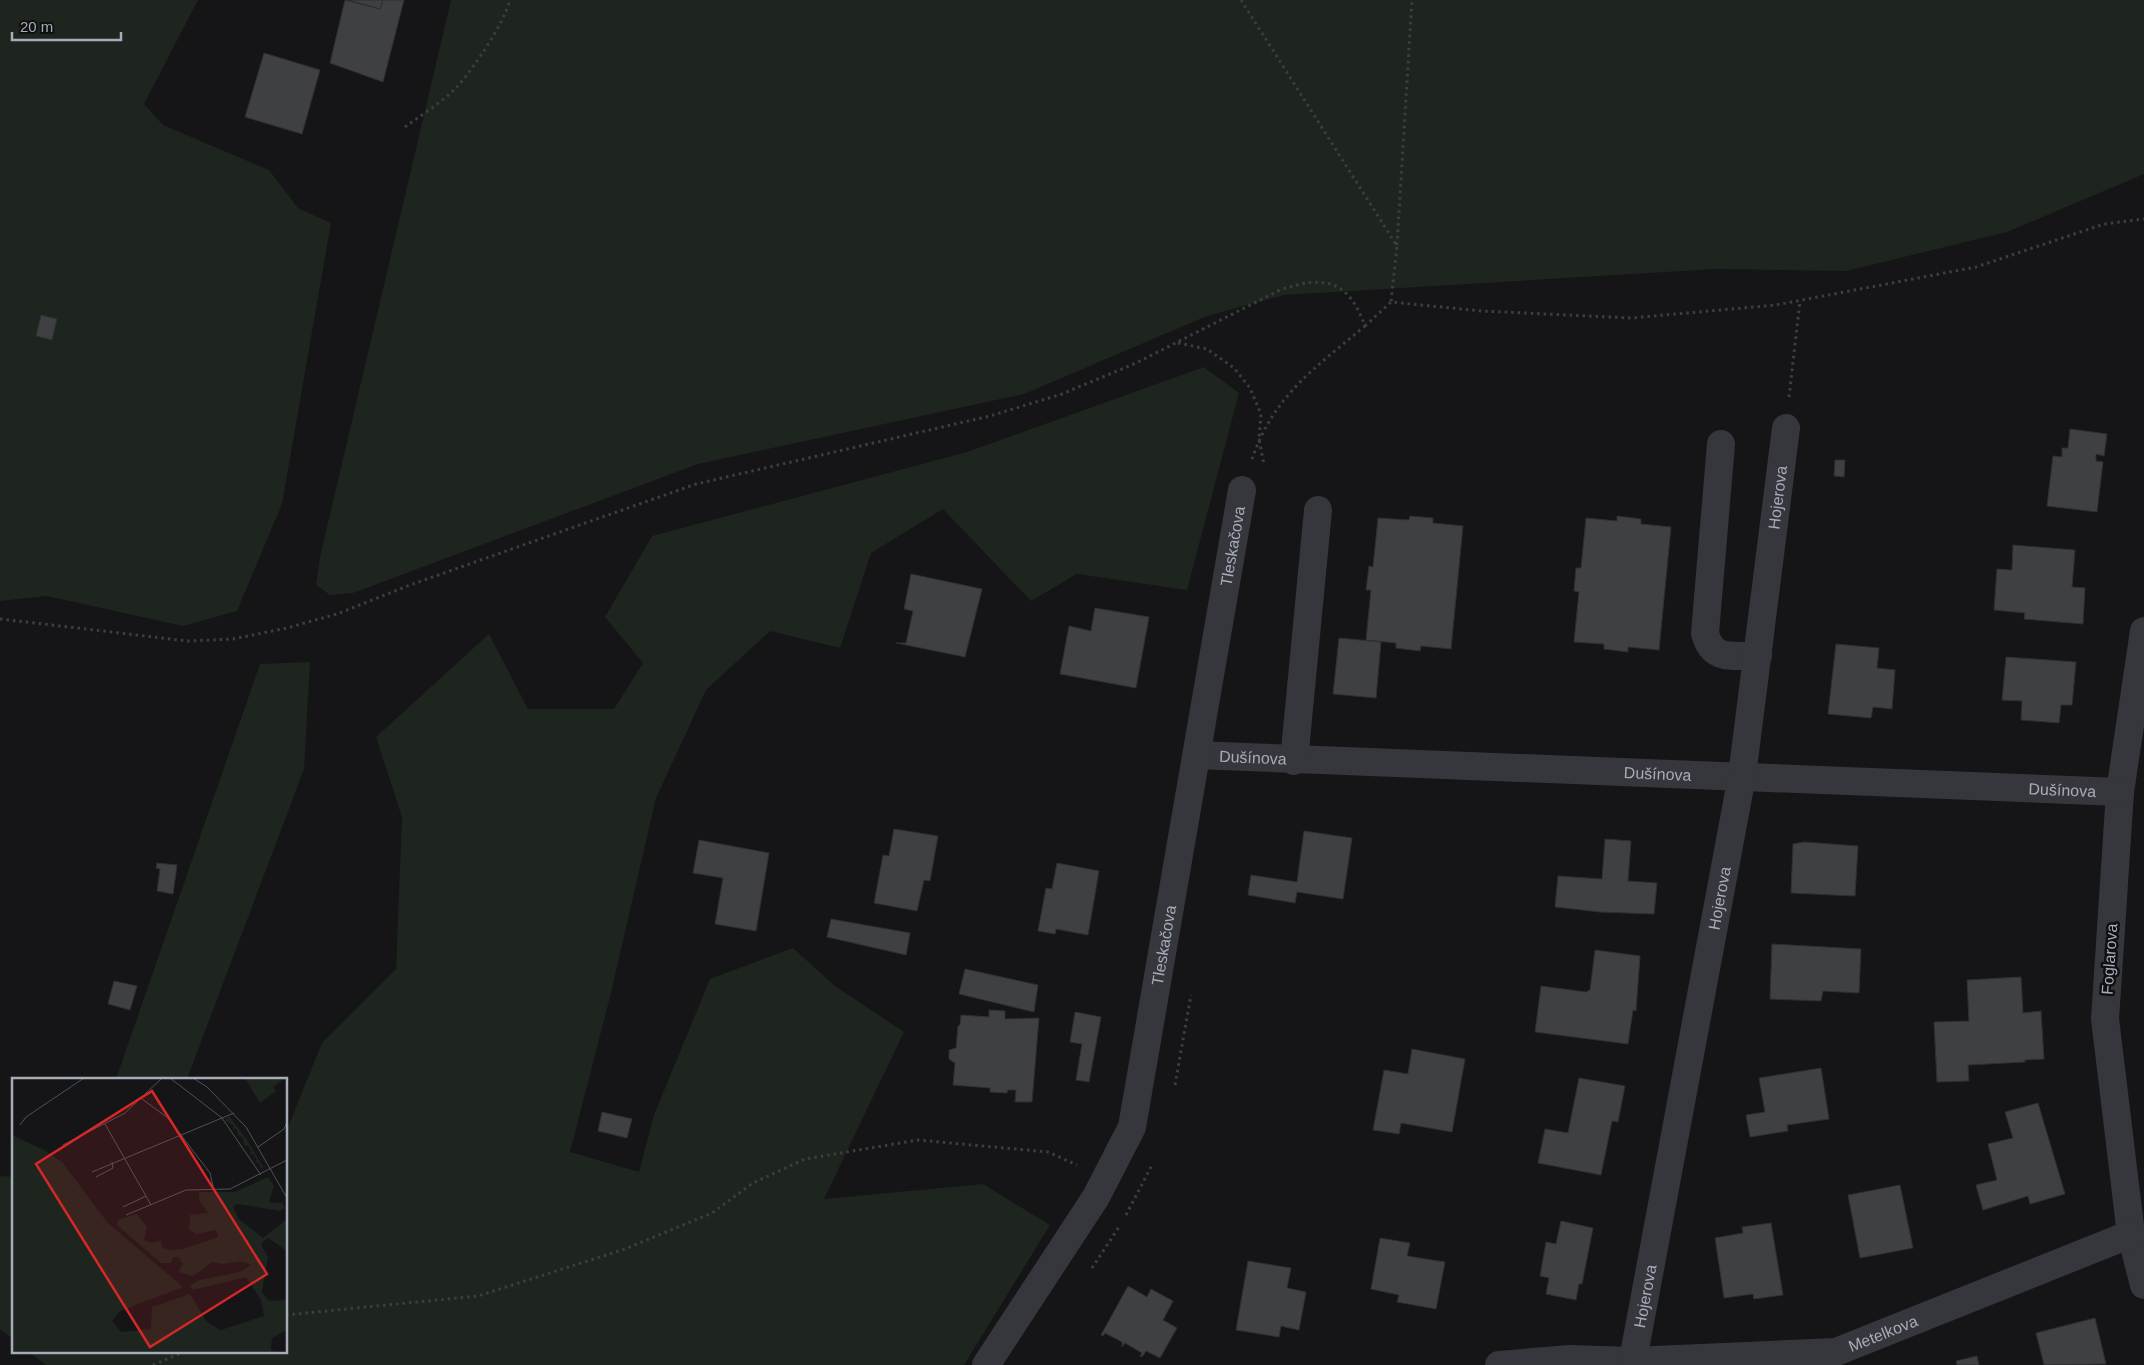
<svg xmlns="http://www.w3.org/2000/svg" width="2144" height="1365" viewBox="0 0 2144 1365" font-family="Helvetica,sans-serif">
	<rect width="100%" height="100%" fill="#151517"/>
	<path fill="#1d251e" d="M0,0H198L144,104L163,125L269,170L298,208L331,223L282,504L237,611L183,626L47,596L0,601Z
		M451,0H2144V174L2007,232L1846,271L1716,269L1284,295L1207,316L1024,394L698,464L353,593L330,595L316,585L320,557Z
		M1204,367L1239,393L1187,590L1077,574L1031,601L943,509L871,553L840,648L770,631L706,690L656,798L610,997L570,1152L639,1172L654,1115L710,979L793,948L835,986L904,1032L824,1199L983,1184L1050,1225L964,1365H46L28,1351H286V1132L322,1043L396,969L402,817L376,737L489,634L528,709H614L643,663L605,617L652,536L967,452Z
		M310,662L304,769L187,1079H116L260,664Z
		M0,1176L14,1177V1340L0,1329Z"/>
	<path fill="#3f4044" stroke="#2f2f33" d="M345,0L380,9L383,0H404L383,82L330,63Z
		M348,0H383L380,9Z
		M264,53L320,70L302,134L245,117Z
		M41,315L57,319L52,340L36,336Z
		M2070,429L2107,434L2104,456L2096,454V461L2103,462L2097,512L2047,506L2053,456L2062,457V448H2068Z
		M1835,460H1845L1844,477L1834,476Z
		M1410,516L1433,518V523L1463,526L1451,649L1421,646L1420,651L1396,648V643L1366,640L1371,590H1366L1369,566L1373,567L1378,518L1409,520Z
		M1617,516L1641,519V524L1671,527L1659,650L1628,647V652L1604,649V644L1574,642L1579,592L1574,591L1576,568H1581L1586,518L1617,521Z
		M2013,545L2075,550L2072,587L2085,588L2083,624L2024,619L2025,613L1994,610L1997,569L2012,570Z
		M911,574L982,589L965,657L896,643H906L913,611L904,609Z
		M1095,608L1149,617L1136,688L1060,674L1069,626L1091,631Z
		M1339,638L1381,642L1376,698L1333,694Z
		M1836,644L1879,648L1877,668L1895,670L1892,709L1873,707L1871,718L1828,714Z
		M2006,657L2076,662L2072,705H2061L2059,723L2021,720L2022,701L2002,700Z
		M894,829L938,836L930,881L924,880L917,911L874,903L883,855L889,856Z
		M1304,831L1352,838L1343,899L1297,892L1295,903L1248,895L1251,875L1297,882Z
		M1605,839L1631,841L1628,881L1657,883L1654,914L1600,912L1555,907L1558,876L1602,879Z
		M699,840L769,853L756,931L715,924L723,878L693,873Z
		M1804,842L1858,846L1855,896L1791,893L1793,844Z
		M157,863L177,865L173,894L157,891L160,869L156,868Z
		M1057,863L1099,871L1088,935L1056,929L1055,934L1038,931L1046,888L1052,889Z
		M831,919L910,933L906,955L827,937Z
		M1772,944L1861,949L1859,993L1823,991L1821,1001L1770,999Z
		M1595,950L1640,956L1636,1011L1633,1010L1628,1044L1535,1032L1541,986L1586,992L1590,990Z
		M965,969L1038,985L1034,1012L959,994Z
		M2021,977L2023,1013L2041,1011L2044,1059L2025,1060V1062L1968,1065L1969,1081L1937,1082L1934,1022L1969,1021L1967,980Z
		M114,981L137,986L130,1010L108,1004Z
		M989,1010L1005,1011V1019L1039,1018L1032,1102H1015L1016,1090H1008L1007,1093L990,1092V1088L953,1085L955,1063L949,1059V1050L956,1048L958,1026L960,1025L961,1015L989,1017Z
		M1075,1012L1101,1017L1089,1082L1076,1080L1082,1044L1070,1042Z
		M1412,1049L1465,1059L1452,1132L1401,1123L1399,1134L1373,1130L1384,1070L1408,1074Z
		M1821,1068L1829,1119L1787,1125L1788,1131L1750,1137L1746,1115L1765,1112L1759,1078Z
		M1579,1078L1625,1086L1618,1122L1612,1121L1601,1175L1538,1163L1545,1129L1568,1133Z
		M2038,1103L2065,1194L2030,1204L2028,1196L1983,1210L1976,1185L1997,1180L1988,1144L2013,1138L2005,1112Z
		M602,1112L632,1119L627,1138L598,1131Z
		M1900,1185L1913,1248L1860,1258L1848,1195Z
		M1561,1221L1593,1228L1582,1284H1579L1576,1300L1546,1294L1549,1278L1540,1276L1546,1242L1556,1244Z
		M1771,1223L1783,1295L1754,1299L1753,1294L1724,1298L1715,1238L1743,1233L1742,1227Z
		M1380,1238L1410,1243L1407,1256L1445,1262L1436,1309L1397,1302L1399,1295L1371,1289Z
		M1248,1261L1291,1268L1287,1288L1306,1292L1299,1330L1281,1326L1279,1337L1236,1330Z
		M1128,1286L1147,1297L1151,1289L1173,1301L1163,1320L1177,1328L1160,1358L1146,1351L1142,1357L1140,1356L1142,1353L1125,1343L1122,1347V1342L1105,1333L1103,1336L1101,1335Z
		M2095,1318L2106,1364L2044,1365L2036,1333Z
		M1977,1356L1979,1365H1957L1956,1361Z"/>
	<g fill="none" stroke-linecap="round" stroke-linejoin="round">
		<path stroke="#3c3e43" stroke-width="3" stroke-dasharray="2.5 4" stroke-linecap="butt" d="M1241,0L1397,246L1391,302
			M405,127C421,115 441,103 455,89C474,68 502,27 510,0
			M1397,245L1412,0
			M1365,326L1391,302L1482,311L1631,318L1776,305L1976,267L2104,224L2144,219
			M1178,343L1207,349L1234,368L1250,388L1261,414L1259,439L1264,465
			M1789,397L1800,301
			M0,619L188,641L233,639L287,628L337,614L410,585L696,484L990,416L1062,394L1136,363L1280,290C1324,275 1348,279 1365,326C1315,368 1274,395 1252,459
			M1175,1085L1191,995
			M1126,1215L1152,1165
			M1092,1268L1119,1227
			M286,1315L478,1296L625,1249L712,1213L753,1183L805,1159L918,1140L1048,1152L1077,1165
			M153,1365L186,1351"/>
		<g stroke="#36373c" stroke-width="28">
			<path d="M1721,444L1705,633C1712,662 1733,655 1758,656"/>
			<path d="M2144,631L2120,792L2105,1019L2131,1234L2144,1285"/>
			<path id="s1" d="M1197,755L2120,792"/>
			<path d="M1294,761L1318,510"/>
			<path id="s2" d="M986,1365L1096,1197L1132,1127L1242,490"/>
			<path id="s3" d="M1499,1365L1570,1359L1632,1361L1836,1352L2131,1234"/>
			<path id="s4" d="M1632,1365L1742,776L1786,428"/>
		</g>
	</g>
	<g text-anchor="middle" stroke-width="5" stroke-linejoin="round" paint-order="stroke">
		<g font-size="16" fill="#a6acb8" stroke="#101012">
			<text dy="6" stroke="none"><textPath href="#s4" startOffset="880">Hojerova</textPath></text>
			<text dy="6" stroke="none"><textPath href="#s2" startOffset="869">Tleskačova</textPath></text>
			<text dy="6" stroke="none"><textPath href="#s1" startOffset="56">Dušínova</textPath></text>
			<text dy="6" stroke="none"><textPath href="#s1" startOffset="461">Dušínova</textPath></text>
			<text dy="6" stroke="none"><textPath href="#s1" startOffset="866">Dušínova</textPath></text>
			<text dy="6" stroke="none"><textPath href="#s4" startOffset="475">Hojerova</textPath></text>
			<text dy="6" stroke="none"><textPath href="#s2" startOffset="464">Tleskačova</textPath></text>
			<text transform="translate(2109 959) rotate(-86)" y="6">Foglarova</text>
			<text dy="6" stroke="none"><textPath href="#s4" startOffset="70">Hojerova</textPath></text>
			<text dy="6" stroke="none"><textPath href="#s3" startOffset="388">Metelkova</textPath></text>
		</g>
	</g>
	<g transform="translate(12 1078)">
		<rect width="275" height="275" fill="#151517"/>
		<path d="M233,0H273L261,9L264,13L248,25ZM217,38L235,62L251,89L250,92L246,84L243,85L245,82L241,76L238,77L239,73L236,67L233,68L230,58L227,59L224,50L221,52L222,48L213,42ZM0,57L32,72L51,85L95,144L171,209L108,233L100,243L109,254L139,251L140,229L178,216L195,244L209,252L252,238L249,222L234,199L181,212L178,207L188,202L228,194L239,187L229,183L210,186L200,184L181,198L166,194L171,186L166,179H161L159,185H149L105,147L106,142L125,136L135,149L132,162L139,165L149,163L151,170L159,172L171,171L206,159L204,152L184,156L177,151L178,137L196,135L187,122V114H223L256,99L262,108L257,124L271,125L273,130L268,133L225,126L221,129L227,141L251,160L275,141V173L256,160L249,166L256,179L250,214L257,223L273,222L275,218V252L260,260L259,271L263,275H0Z" fill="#1d251e"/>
		<path fill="none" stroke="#4f5157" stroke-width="1" d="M158,0L210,40L249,97M181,0L195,9L234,49L275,120M130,21L156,40L198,95L202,112M93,46L139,127M8,47L14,39L72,0M51,67L113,35L150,0M246,69L272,51L275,44M80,94L222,35M84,99L101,90L100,84M111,129L134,118M114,137L174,112L218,111L275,82"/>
		<path fill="#d62828" fill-opacity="0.15" stroke="#d62828" stroke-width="2.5" d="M140,13L255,196L138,269L24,86Z"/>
		<rect width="275" height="275" fill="none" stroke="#a6acb8" stroke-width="2.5"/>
	</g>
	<path d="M12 32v8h109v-8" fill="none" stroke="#a6acb8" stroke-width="2.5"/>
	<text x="20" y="32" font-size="15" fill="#a6acb8" stroke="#101012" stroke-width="4" paint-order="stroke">20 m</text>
</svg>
